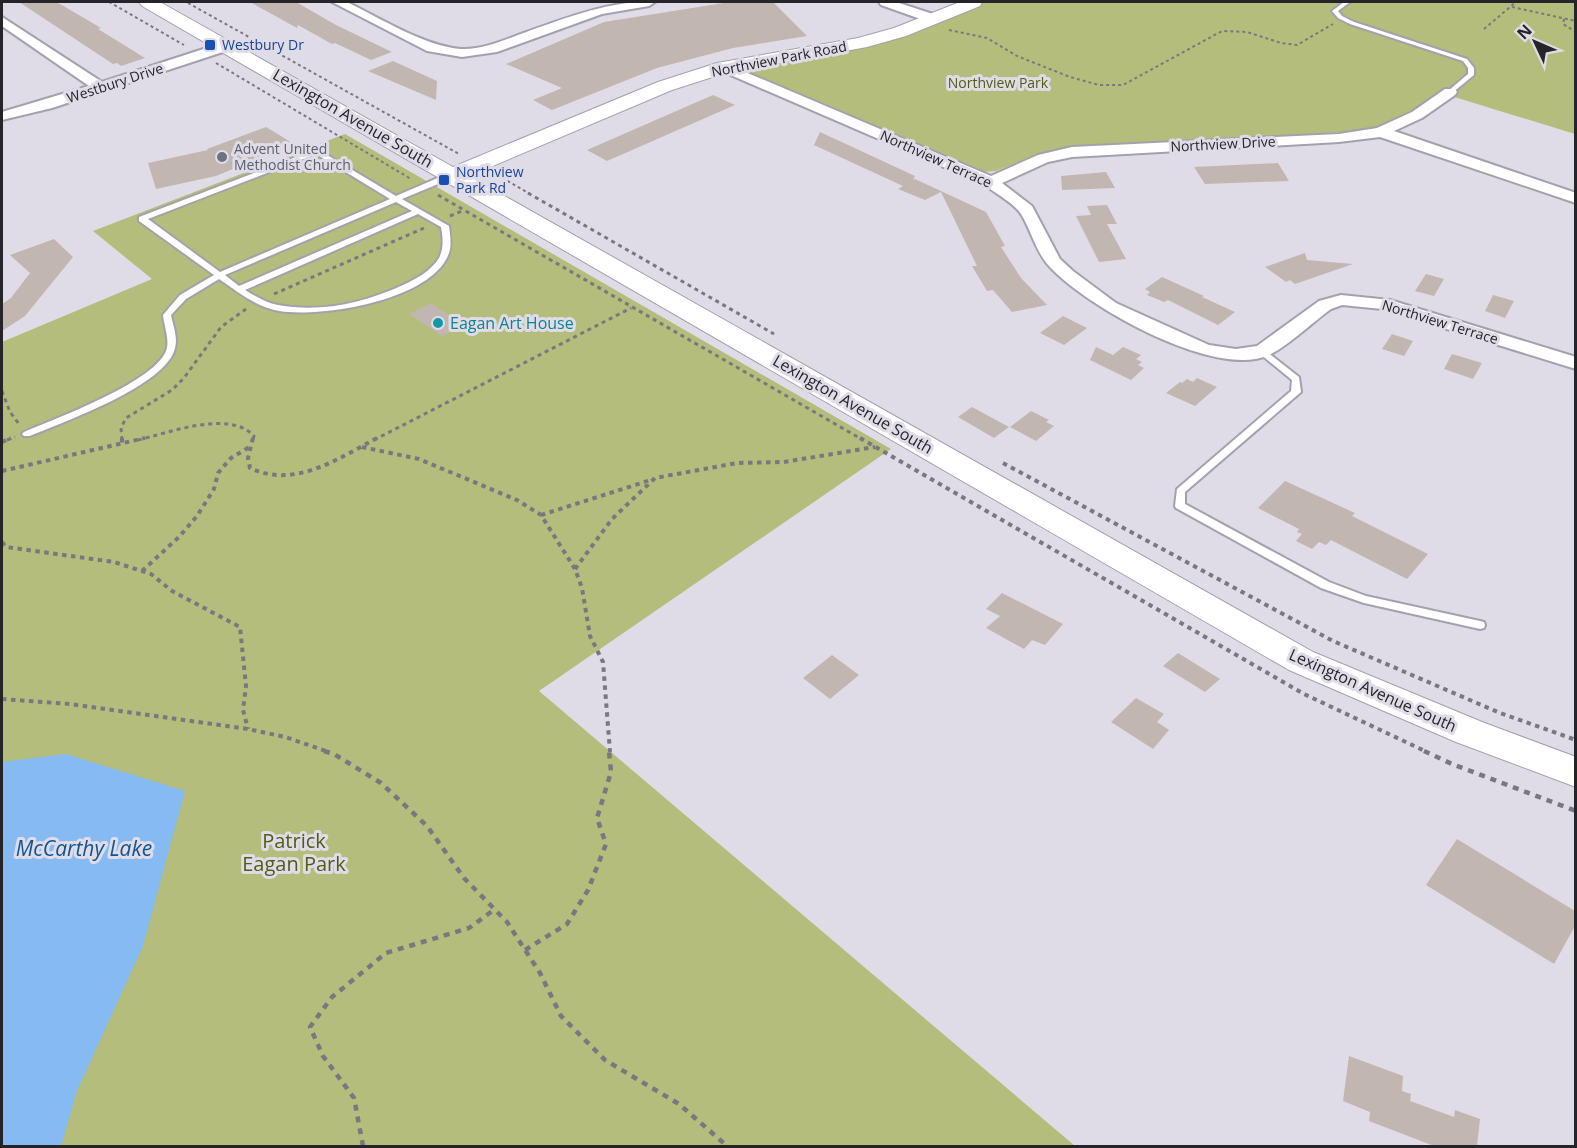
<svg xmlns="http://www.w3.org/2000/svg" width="1577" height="1148" viewBox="0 0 1577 1148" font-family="'Open Sans',sans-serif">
	<rect width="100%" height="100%" fill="#dfdce7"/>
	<path fill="#b4bd7b" d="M982,2H1575V134L1438,92L1400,119L1363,131L1079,147L1029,158L996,171L982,172L744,70L745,68L947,17Z
		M345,134L891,449L539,691L1075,1146H2V342L152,279L93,231Z"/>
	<path fill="#86baf2" d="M66,754L185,791L143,946L77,1091L61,1146H2V762Z"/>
	<path fill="#c1b7b0" d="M19,2H54L60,4L101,28L98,29L145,58L121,66L117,63L113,64Z
		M250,2H296L336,25L392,52L371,60L335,43L332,44L298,25L297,28Z
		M730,2H773L807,36L733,48L657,68L552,110L533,100L562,88L506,64L604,22Z
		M393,61L437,81L436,100L368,71Z
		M713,95L735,105L607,161L587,150Z
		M266,127L294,144L216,176L156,189L148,163L208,150L207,149Z
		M820,132L915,176L913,180L915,179L986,212L1005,246L1001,247L1021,278L1047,305L1012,312L993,290L987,291L972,266H977L941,192L925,200L898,189L903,186L814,145Z
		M1278,163L1289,181L1205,184L1194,167Z
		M1106,172L1115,188L1062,190L1061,176Z
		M1107,205L1117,224H1107L1126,259L1099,262L1076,216L1091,215L1087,206Z
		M54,239L73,257L25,316L2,331V304L11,298L30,273L10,255Z
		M1305,253L1307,260L1353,264L1295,284L1290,280L1286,282L1265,267Z
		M1426,274L1444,279L1434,296L1415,291Z
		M1162,277L1204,296L1202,297L1235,312L1218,325L1168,300L1164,302L1147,295L1150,292L1145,289Z
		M1493,295L1514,301L1505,318L1485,311Z
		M431,303L451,317L448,318L460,327L442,336L409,314Z
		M1063,316L1087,328L1064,345L1040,333Z
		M1392,334L1413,341L1404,356L1382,349Z
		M1096,347L1113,355L1123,347L1141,355L1136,359L1142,362L1138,365L1144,368L1131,380L1090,360Z
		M1452,354L1482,363L1473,379L1444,369Z
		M1197,378L1217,387L1195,406L1166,393L1180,382L1182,383L1187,379L1193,382Z
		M972,407L1009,427L994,438L958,417Z
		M1031,411L1049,420L1046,422L1054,426L1036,441L1010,427Z
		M1285,481L1355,513L1352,516L1428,554L1407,579L1331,540L1326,545L1319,542L1312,549L1296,541L1302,534L1297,532L1299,529L1258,508Z
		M1002,593L1063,624L1045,645L1032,640L1024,649L986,628L1000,616L986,609Z
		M1178,653L1220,679L1205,692L1163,666Z
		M832,655L859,675L830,699L803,678Z
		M1136,698L1164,714L1157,722L1169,730L1153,749L1111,722Z
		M1457,839L1575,911V926L1554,964L1426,885Z
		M1349,1056L1403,1076L1402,1091L1411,1094L1410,1101L1454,1117L1455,1110L1480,1119L1477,1146H1434L1369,1121L1370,1112L1343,1101Z"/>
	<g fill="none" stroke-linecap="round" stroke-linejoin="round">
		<g stroke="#a4a1ac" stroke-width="4">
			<path id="lane" d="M1344,2H1350L1338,11L1342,16L1354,22L1467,59L1474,68V75L1452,93H1448V91L1468,74V68L1463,61L1350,24L1338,18L1332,11Z
				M317,149L396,196L449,173H455V177L402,199L449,226C450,235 452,244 449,253C433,300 322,318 279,311C256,307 238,292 219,279L186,299L171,315C173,325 178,338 175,348C167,385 64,422 30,436H24L22,434L24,432C54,419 159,381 167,348C169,338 164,325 163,315L180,295L214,275L139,221V217ZM316,154L390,199L220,272L148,219ZM396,202L412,211L239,286L225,275ZM418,214L441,227C443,238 444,248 439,258C431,271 416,279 403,285C364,303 320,313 278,305C266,303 255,296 245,290Z
				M1262,348L1299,377L1301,392L1185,492V504L1329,582L1366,596L1480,621L1484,622L1485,625L1484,628L1480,629L1364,603L1321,588L1176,508L1175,506L1177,489L1291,391L1292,380L1259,353V349Z"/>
		</g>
		<g stroke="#a4a1ac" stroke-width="4">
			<path id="street" d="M332,2H347C380,18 424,46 461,49C480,50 500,42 518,35C561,20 609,0 655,2L649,6L602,14L497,52L462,57L427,51Z
				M879,2H896L939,16L940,19L934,23L929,22L881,5Z
				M2,17L102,82L222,43H232L234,46L232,49L52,108L2,120V112L89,86L2,26Z
				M724,63L991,176L1038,155L1072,147L1339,134L1377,128L1412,112L1445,89H1455L1457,92L1455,95L1422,118L1394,131L1576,193V203L1380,137L1339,142L1072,157L1048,162L1002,183L1032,206L1060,259L1073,271L1116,303L1209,345L1236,349L1257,346L1319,301L1341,295L1390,300L1576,357V369L1382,309L1342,305L1331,309C1313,322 1288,346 1269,355C1216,380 1085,306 1049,266C1036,252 1031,230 1021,214C1014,203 996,194 985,185L719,70L717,67Z"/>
		</g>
		<g stroke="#a4a1ac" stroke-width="2">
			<path id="secondary" d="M139,2H160L453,167L658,82L717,63L858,38L894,28L960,2H982L980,6L906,36L867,47L728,72L672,90L469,176L1313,652L1482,722L1576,757V787L1456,742L1289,670L142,6Z"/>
		</g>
		<path stroke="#7a787f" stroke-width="2" stroke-dasharray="3 3" stroke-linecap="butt" d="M109,2L184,45
			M188,3L459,154
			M1512,7L1576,21
			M1564,19L1563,24L1576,32
			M1484,29L1516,2
			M949,30L987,38L1017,56L1070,77L1099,85H1123L1222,31L1247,32L1281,43L1297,45L1333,24
			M216,63L411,179
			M497,175L530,194"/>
		<path stroke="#7a787f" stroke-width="3" stroke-dasharray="4 4" stroke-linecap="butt" d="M528,193L774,334
			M438,195L863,440
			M450,216L464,210
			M274,294L424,228
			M2,391L10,412L19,424
			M7,440L15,437
			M122,440L121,428L126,418L172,390L184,378L221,327L246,309
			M138,440C169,433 229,409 254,436L253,440
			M374,440L631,308"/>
		<path stroke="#7a787f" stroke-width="4" stroke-dasharray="4.5 4.5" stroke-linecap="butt" d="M122,438V443
			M253,438L248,458L250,468C294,489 338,459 377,438
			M860,438L1304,694L1427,752
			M2,442L11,438
			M362,447L419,459L517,500L541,515L575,569L582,588L590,636L603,662L610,752
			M1003,463L1333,641L1500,713L1576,740
			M2,471L145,438
			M541,515L654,479
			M2,542L6,547L114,562L151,574L172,591L240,627L246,686L243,710L248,729
			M575,569L612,519L655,478L737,463L784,462L875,447
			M142,571L179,537L197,516L214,489L218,473L231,458L251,446
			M2,699L70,704L248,729L285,737L329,752"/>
		<path stroke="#7a787f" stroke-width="4.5" stroke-dasharray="6 6" stroke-linecap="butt" d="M324,751L334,754L381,783L427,826L464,878L507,922L540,973L561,1016L605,1060L679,1104L727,1146
			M1424,751L1452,764L1576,811
			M525,950L567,924L588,890L606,844L597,818L611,772L609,751
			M363,1146L354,1098L323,1056L310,1027L332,997L386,953L469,928L495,909"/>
		<use href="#lane" fill="#fff" fill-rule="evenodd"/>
		<use href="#street" fill="#fff" fill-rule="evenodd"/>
		<use href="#secondary" fill="#fff" fill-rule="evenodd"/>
	</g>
	<g fill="#1a4fb4" stroke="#dfdce7" stroke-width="2">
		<rect x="204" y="39" width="12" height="12" rx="3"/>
		<rect x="438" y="174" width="12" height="12" rx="3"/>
	</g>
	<circle fill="#6b7280" stroke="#dfdce7" stroke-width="2" cx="222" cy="157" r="6"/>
	<circle fill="#0f9aa8" stroke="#dfdce7" stroke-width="2" cx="438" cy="323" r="6"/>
	<g text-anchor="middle" stroke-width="6" stroke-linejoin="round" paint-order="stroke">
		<g font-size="14" fill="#164399" stroke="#dfdce7" text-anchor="start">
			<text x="222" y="50">Westbury Dr</text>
			<text x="456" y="177">Northview<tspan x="456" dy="16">Park Rd</tspan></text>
		</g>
		<g font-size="14" fill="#252428" stroke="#dfdce7">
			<text transform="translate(779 59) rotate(-11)" y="5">Northview Park Road</text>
			<text transform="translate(115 83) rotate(-18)" y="5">Westbury Drive</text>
			<text transform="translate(1223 144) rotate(-3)" y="5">Northview Drive</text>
			<text transform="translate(936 159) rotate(24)" y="5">Northview Terrace</text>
			<text transform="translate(1440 322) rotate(17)" y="5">Northview Terrace</text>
		</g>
		<g font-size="14" fill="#545b15" stroke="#dfdce7">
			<text x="998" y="88">Northview Park</text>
		</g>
		<g font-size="14" fill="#5b616d" stroke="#dfdce7" text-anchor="start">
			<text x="234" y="154">Advent United<tspan x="234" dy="16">Methodist Church</tspan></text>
		</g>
		<g font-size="16" fill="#252428" stroke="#dfdce7">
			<text transform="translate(353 118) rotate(30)" y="6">Lexington Avenue South</text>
			<text transform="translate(853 404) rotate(30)" y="6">Lexington Avenue South</text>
			<text transform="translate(1373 690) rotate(24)" y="6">Lexington Avenue South</text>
		</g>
		<g font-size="16" fill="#0d838f" stroke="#dfdce7" text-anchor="start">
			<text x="450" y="329">Eagan Art House</text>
		</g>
		<g font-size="20" fill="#545b15" stroke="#dfdce7">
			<text x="294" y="848">Patrick<tspan x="294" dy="23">Eagan Park</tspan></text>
		</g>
		<g font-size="21" font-style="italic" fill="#0e5594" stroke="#dfdce7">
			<text x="84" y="856">McCarthy Lake</text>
		</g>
	</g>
	<rect width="1577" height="1148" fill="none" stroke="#252428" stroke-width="6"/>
	<g transform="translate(1535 42) rotate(314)" stroke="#dfdce7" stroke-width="4.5" paint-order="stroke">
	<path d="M0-4.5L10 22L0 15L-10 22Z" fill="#252428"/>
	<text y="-9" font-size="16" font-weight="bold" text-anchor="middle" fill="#252428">N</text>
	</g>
</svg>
